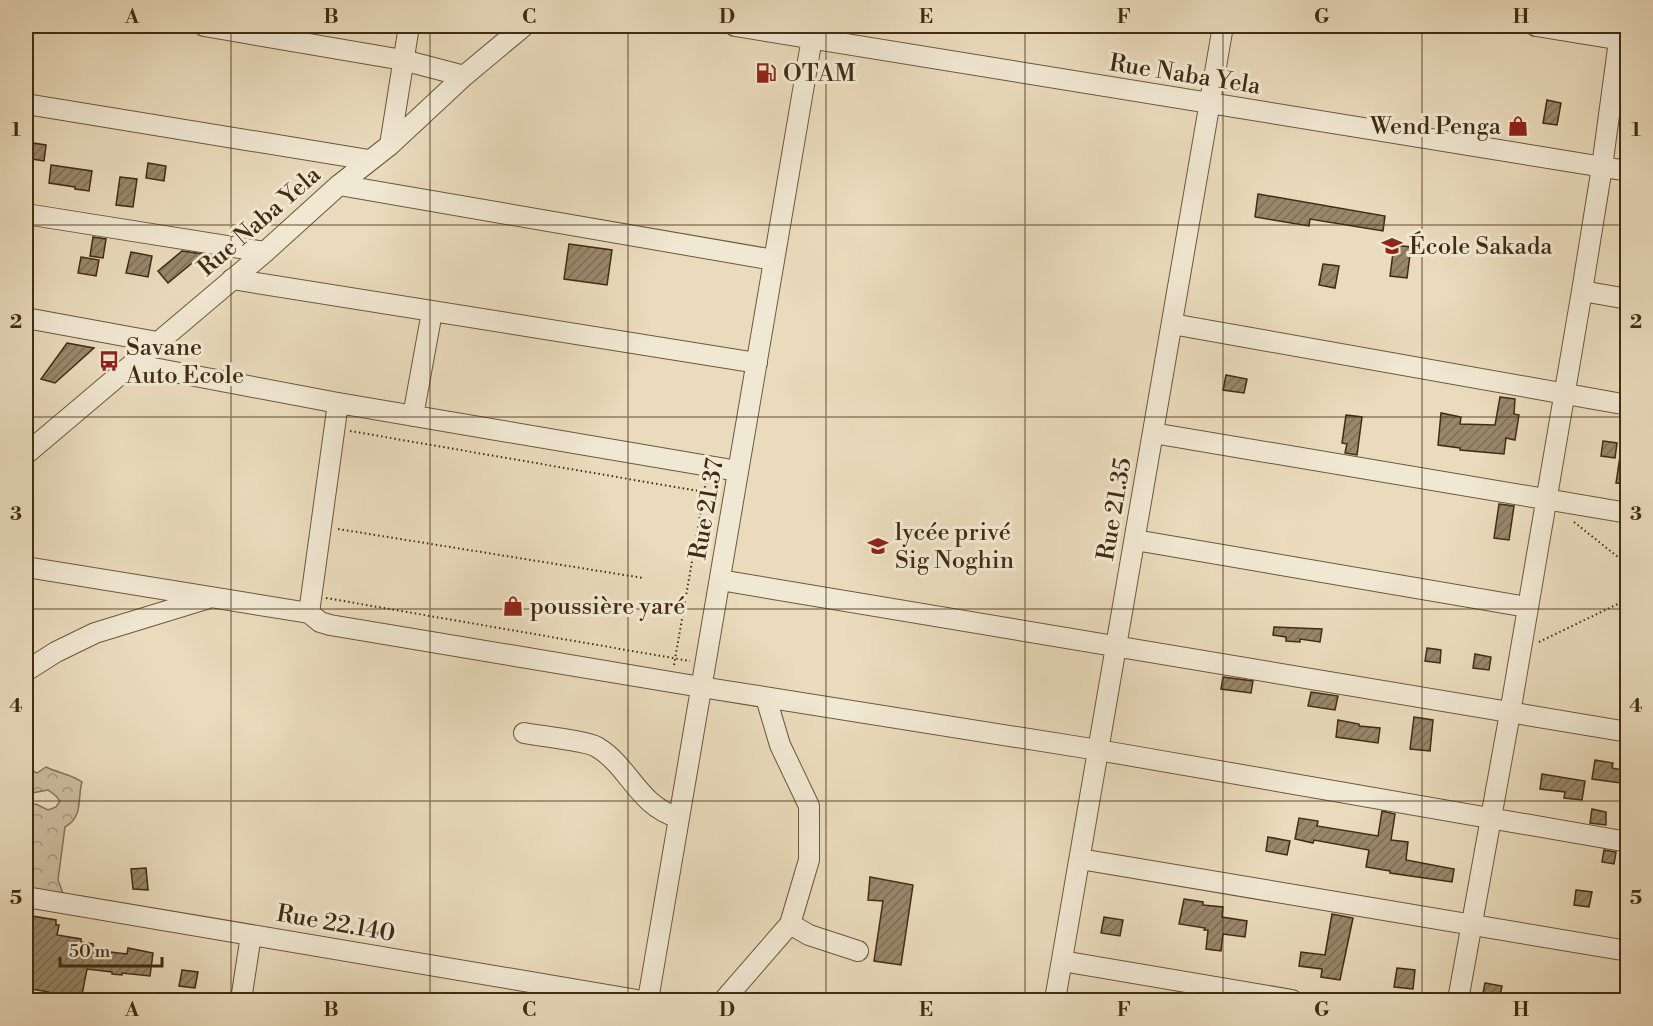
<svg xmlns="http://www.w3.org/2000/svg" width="1653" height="1026" viewBox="0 0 1653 1026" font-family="'Libre Bodoni',serif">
	<defs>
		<pattern id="forest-crowns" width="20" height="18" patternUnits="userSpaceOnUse" patternTransform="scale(1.5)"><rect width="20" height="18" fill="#cdbd9f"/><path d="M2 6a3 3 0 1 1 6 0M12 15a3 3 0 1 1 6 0" fill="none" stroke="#a89a80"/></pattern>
		<pattern id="building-hatch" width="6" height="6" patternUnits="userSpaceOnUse" patternTransform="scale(1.5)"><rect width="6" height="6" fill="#99876a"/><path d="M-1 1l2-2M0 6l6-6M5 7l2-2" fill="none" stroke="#7e6f56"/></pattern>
	</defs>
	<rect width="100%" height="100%" fill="#eadbbc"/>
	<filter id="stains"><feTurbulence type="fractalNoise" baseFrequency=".00333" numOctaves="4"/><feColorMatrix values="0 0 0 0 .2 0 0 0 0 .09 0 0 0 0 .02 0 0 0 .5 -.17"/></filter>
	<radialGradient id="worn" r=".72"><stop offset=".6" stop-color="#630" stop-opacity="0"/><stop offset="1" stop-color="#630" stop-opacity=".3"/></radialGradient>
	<path fill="url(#forest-crowns)" stroke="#877458" stroke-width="1.5" d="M46,767C58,773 71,774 82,782C77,799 84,816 65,827L58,880L64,896L26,895V867L30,862L31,842L26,835V806L36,804L48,810L56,807L60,801L56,796L48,790L26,794V768L37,773Z"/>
	<path fill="url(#building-hatch)" stroke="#412c12" stroke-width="1.5" d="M1547,100L1561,103L1557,125L1543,123Z
		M26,142L46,145L44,161L26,158Z
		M148,163L166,166L164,181L146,178Z
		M51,165L92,171L89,191L75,189V187L49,183Z
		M120,177L137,179L133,207L116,205Z
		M1258,194L1385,216L1383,231L1310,219L1309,226L1255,217Z
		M93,237L106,239L103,258L90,256Z
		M569,244L612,250L607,285L564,279Z
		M1394,245L1411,247L1407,278L1390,276Z
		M182,251L203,254L168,283L158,271Z
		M131,252L152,256L148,277L126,273Z
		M81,257L99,260L96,276L78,273Z
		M1323,264L1339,266L1335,288L1319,285Z
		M67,343L94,348L55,383L41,379Z
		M1226,375L1247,379L1244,393L1223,390Z
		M1500,397L1515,399L1514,414L1519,415L1515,440L1506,438L1504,454L1460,450V448L1438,445L1441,413L1461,417L1460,424L1495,425Z
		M1346,415L1362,417L1357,455L1345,453L1347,444L1342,443Z
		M1603,441L1617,443L1615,458L1601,456Z
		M1621,450H1628V484L1616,483Z
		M1499,504L1514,506L1509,540L1494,538Z
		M1274,627L1322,629L1320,642L1300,639V642L1286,641V637L1273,635Z
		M1427,648L1441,650L1440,663L1425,661Z
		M1475,654L1491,657L1489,670L1473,668Z
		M1223,677L1253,681L1251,693L1221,689Z
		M1311,692L1338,696L1335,710L1308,706Z
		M1414,717L1433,720L1430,751L1410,749Z
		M1338,720L1359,724V726L1380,728L1378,743L1336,737Z
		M1595,760L1613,763L1612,768L1628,771V784L1592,779Z
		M1542,774L1585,781L1582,800L1564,798L1565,792L1540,789Z
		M1592,809L1606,812V825L1590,823Z
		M1382,811L1395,814L1391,840L1408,842L1406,860L1454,869L1452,882L1390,873V871L1366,867L1369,850L1314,840L1313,843L1295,839L1299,818L1318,821L1317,826L1378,836Z
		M1268,837L1290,841L1287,855L1266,851Z
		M1604,850L1616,852L1614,864L1602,862Z
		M146,868L148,890L133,889L131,869Z
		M870,877L913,885L901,965L874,961L883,901L868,900Z
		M1576,890L1592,892L1589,907L1574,905Z
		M1184,899L1203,902V905L1223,907L1222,917L1247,921L1245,937L1223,934L1221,951L1206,949L1208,930H1204L1205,928L1179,924Z
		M1332,914L1353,918L1340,980L1321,977L1322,969L1299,966L1301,952L1325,955Z
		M26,915L56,920V925H59L57,935L81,939V942L93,944L94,948L102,949V951L127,954L128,948L153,953L150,976L122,973V975L112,974V972L87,969L81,1000L48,997L49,992L26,988Z
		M1104,917L1123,920L1120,936L1101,933Z
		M1397,968L1415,970L1413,989L1394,987Z
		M182,970L198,972L195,988L179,986Z
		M1485,983L1502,986L1499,1000L1482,998Z"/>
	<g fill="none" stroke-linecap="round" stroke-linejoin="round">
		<g stroke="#6b583c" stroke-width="22">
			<path id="minor" d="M204,26L403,60L464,76
				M735,26L1628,171
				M1536,26L1628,41
				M26,104L369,160
				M390,145L409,26
				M339,185L774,260
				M26,214L265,252
				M232,279L757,363
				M1582,291L1628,299
				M26,318L157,342
				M1172,324L1628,405
				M132,364L338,403L738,471
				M413,416L432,312
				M1153,433L1628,513
				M26,454L265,252L339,185L390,145L464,76L524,26
				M1135,540L1527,607
				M26,567L309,613L320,622L330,625L701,687L1098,750L1628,842
				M720,580L1628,732
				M309,613L338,403
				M26,671L56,652L95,633L206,599
				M524,733C539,736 587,741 597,747C630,767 638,806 679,818
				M1080,859L1628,951
				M26,897L637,1000
				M790,924L809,935L858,951
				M1062,961L1292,1000
				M241,1000L251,935
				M648,1000L814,26
				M724,1000L790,924L809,860V806L780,745L766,698
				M1055,1000L1223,26
				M1458,1000L1510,713L1582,291L1602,167L1621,26"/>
		</g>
		<path stroke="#412c12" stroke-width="2" stroke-dasharray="1.5 3" stroke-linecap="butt" d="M350,431L704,492
			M1574,522L1628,565
			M338,529L643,578
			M326,598L690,661
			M1539,642L1628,599
			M674,665L706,481"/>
		<use href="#minor" stroke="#f1e8d3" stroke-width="20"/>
	</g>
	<path fill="none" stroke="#412c12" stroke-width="1.5" stroke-opacity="0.55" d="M231,26V1000M430,26V1000M628,26V1000M826,26V1000M1025,26V1000M1223,26V1000M1422,26V1000M26,225H1628M26,417H1628M26,609H1628M26,801H1628"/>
	<defs>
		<g id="fuel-bare" transform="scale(1.62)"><path d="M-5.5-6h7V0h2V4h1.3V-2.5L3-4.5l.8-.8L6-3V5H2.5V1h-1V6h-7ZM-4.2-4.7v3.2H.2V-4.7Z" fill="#8f2418" stroke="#f1e8d3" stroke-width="2.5" paint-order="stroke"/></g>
		<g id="shop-bare" transform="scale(1.62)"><path d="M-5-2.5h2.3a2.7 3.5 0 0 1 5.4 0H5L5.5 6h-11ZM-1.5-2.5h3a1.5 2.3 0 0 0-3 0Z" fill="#8f2418" stroke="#f1e8d3" stroke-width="2.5" paint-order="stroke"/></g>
		<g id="school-bare" transform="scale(1.62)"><path d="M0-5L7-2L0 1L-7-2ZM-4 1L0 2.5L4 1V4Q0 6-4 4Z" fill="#8f2418" stroke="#f1e8d3" stroke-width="2.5" paint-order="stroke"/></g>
		<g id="bus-bare" transform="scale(1.62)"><path d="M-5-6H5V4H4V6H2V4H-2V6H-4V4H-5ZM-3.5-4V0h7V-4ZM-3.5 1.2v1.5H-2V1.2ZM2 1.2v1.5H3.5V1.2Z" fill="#8f2418" stroke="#f1e8d3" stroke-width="2.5" paint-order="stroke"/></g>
	</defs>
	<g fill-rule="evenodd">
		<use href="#fuel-bare" x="766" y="73"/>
		<use href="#shop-bare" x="1518" y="126"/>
		<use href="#school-bare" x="1392" y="246"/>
		<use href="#bus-bare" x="109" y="361"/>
		<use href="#school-bare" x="878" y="546"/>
		<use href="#shop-bare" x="513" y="606"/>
	</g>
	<g text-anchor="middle" stroke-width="6" stroke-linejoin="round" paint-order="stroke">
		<g font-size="24" fill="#412c12" stroke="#f1e8d3" text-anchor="start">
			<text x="783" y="81">OTAM</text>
			<text x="1501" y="134" text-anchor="end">Wend Penga</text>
			<text x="1409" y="254">École Sakada</text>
			<text x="126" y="355">Savane<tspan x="126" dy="28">Auto Ecole</tspan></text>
			<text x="895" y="540">lycée privé<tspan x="895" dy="28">Sig Noghin</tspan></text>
			<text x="530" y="614">poussière yaré</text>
		</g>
		<g font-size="24" fill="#412c12" stroke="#f1e8d3">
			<text transform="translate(1185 74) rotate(9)" y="8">Rue Naba Yela</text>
			<text transform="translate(259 221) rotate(-41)" y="8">Rue Naba Yela</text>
			<text transform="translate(706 509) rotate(-80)" y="8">Rue 21.37</text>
			<text transform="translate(1114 509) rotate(-80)" y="8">Rue 21.35</text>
			<text transform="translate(336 923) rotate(10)" y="8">Rue 22.140</text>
		</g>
	</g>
	<rect width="1653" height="1026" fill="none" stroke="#eadbbc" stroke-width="66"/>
	<path d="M60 957v9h102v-9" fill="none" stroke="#412c12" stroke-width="3"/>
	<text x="69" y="957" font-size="18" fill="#412c12" stroke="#f1e8d3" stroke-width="4.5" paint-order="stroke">50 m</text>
	<rect x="33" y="33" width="1587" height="960" fill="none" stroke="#412c12" stroke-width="2"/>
	<g font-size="20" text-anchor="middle" font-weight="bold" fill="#412c12">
		<text x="132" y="23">A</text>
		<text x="331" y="23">B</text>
		<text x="529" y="23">C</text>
		<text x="727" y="23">D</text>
		<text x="926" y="23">E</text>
		<text x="1124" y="23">F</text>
		<text x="1322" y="23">G</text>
		<text x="1521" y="23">H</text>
		<text x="16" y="136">1</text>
		<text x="1636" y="136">1</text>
		<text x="16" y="328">2</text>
		<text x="1636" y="328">2</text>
		<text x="16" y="520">3</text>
		<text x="1636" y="520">3</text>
		<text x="16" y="712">4</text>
		<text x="1636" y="712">4</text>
		<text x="16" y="904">5</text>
		<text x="1636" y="904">5</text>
		<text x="132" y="1016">A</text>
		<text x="331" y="1016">B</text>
		<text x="529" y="1016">C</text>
		<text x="727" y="1016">D</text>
		<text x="926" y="1016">E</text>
		<text x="1124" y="1016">F</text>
		<text x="1322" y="1016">G</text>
		<text x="1521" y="1016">H</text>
	</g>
	<rect width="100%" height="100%" filter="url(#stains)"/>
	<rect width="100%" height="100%" fill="url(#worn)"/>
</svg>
